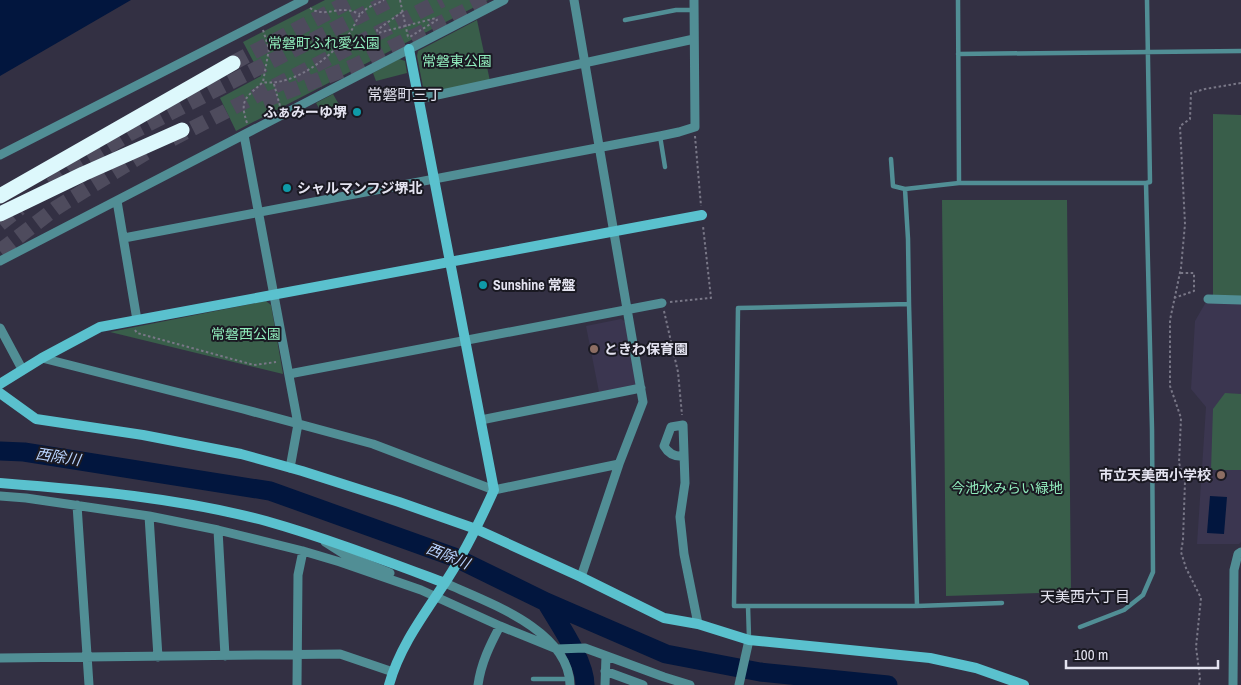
<svg xmlns="http://www.w3.org/2000/svg" width="1241" height="685" viewBox="0 0 1241 685" font-family="'Archivo Narrow','Noto Sans JP',sans-serif">
	<rect width="100%" height="100%" fill="#333043"/>
	<path fill="#3b3650" d="M1206,302L1241,304V542L1239,544H1197L1206,407L1191,389L1195,321Z
		M621,319L626,322L638,384L599,392L586,326Z"/>
	<path fill="#395e4a" d="M325,0H488L236,131L220,98L261,76L243,42Z
		M477,20L490,81L428,94L424,92L417,56L418,51Z
		M399,59L405,61L407,73L376,81L373,73Z
		M333,94L341,108L324,117L316,103Z
		M1213,114L1241,115V297L1213,296Z
		M942,200H1067L1071,592L946,596Z
		M266,301L271,305L283,374L110,332Z
		M1225,393L1241,394V470H1211L1213,409Z"/>
	<path fill="#02163e" d="M0,0H131L0,76Z
		M1210,496L1227,497L1224,534L1207,533Z"/>
	<g fill="none" stroke-linecap="round" stroke-linejoin="round">
		<path stroke="#02163e" stroke-width="19" d="M0,451L24,452L270,491L454,557L546,602L666,654L760,672L888,685
			M546,602C559,624 585,661 585,685"/>
		<path stroke="#4e4b5d" stroke-width="15" stroke-dasharray="15 8" stroke-linecap="butt" d="M233,63L352,0
			M263,101L354,66L487,0
			M172,139L442,0
			M51,185L78,165L129,134L391,0
			M0,224L20,208
			M0,251L56,208L147,152"/>
		<path stroke="#797787" stroke-width="2" stroke-dasharray="2.5 2.5" stroke-linecap="butt" d="M400,0L408,37
			M310,8C321,16 332,10 344,10C350,10 355,12 360,14
			M402,12L377,30L378,33L436,18L437,20L408,38
			M263,30L269,49L263,82C293,87 331,57 349,34C354,28 356,19 361,14C366,7 377,4 384,0
			M274,84L280,106
			M247,123C239,99 246,98 263,82
			M695,136L701,206
			M1174,298L1194,291V273H1180
			M670,302L711,298L703,226
			M664,311L678,372L682,415
			M135,330L137,333L254,365L276,362
			M1199,685L1200,678L1196,647L1201,598L1186,568L1181,552L1183,540L1185,481L1179,463L1181,418L1170,386V320L1181,268L1185,224L1180,126L1190,119L1191,93L1205,89L1241,83"/>
		<path stroke="#518e95" stroke-width="4.5" d="M958,0L959,183
			M625,20L676,10H694
			M958,54L1241,51
			M660,136L665,167
			M891,159L893,186L905,189L959,183H1146
			M905,189L908,239L909,304L917,606
			M909,304L738,308L734,606H917L1002,603
			M748,606L749,638
			M1080,627L1124,610L1143,595L1153,572L1152,429L1146,183L1150,182L1147,0
			M533,679H569"/>
		<path stroke="#518e95" stroke-width="9" d="M574,0L643,402L619,464L581,577
			M419,99L694,39
			M244,135L298,424L290,468
			M0,155L304,0
			M117,201L137,320
			M124,238L660,136L679,132L695,127L694,0
			M0,261L504,0
			M1208,299L1241,300
			M0,328L22,369
			M42,358L243,409L373,444L494,490L619,464
			M289,374L662,303
			M481,420L641,388
			M684,456C675,457 668,453 664,446L671,427L683,425L685,483L680,517L684,554L698,624
			M0,496L26,498L149,516L218,530L303,551L340,562L421,590L500,626L557,649L585,648L664,677L690,685
			M77,505L89,685
			M149,516L158,657
			M218,530L225,656
			M325,542L347,556L390,573
			M445,583C487,602 569,630 570,685
			M0,658L340,654L393,672
			M605,671L643,685
			M297,685L298,575L303,551
			M478,685C481,663 490,645 500,626
			M605,685L606,656
			M739,685L749,640
			M1233,685L1234,570L1238,554L1241,552"/>
		<path stroke="#5ac1ce" stroke-width="10" d="M0,384L42,358L100,327L702,215
			M0,393L36,419L143,435L241,454L302,471L399,502L476,529L581,577L664,618L698,624L749,640L930,658L976,668L1024,685
			M0,483C89,490 179,498 266,521C326,538 386,561 445,583
			M389,685C400,645 426,612 448,578C466,550 480,521 494,490L409,49"/>
		<path stroke="#ddf8fc" stroke-width="15" d="M0,196L233,63
			M0,214L83,174L182,130"/>
	</g>
	<g fill="#0f9aa8" stroke="#1a1922" stroke-width="2">
		<circle cx="357" cy="112" r="5"/>
		<circle cx="287" cy="188" r="5"/>
		<circle cx="483" cy="285" r="5"/>
	</g>
	<g fill="#8d6e63" stroke="#1a1922" stroke-width="2">
		<circle cx="594" cy="349" r="5"/>
		<circle cx="1221" cy="475" r="5"/>
	</g>
	<g text-anchor="middle" stroke-width="4" stroke-linejoin="round" paint-order="stroke">
		<g font-size="14" fill="#90ecbc" stroke="#1a1922">
			<text x="324" y="48">常磐町ふれ愛公園</text>
			<text x="457" y="66">常磐東公園</text>
			<text x="246" y="339">常磐西公園</text>
			<text x="1007" y="493">今池水みらい緑地</text>
		</g>
		<g font-size="14" font-weight="bold" fill="#e4e3f0" stroke="#1a1922" text-anchor="start">
			<text x="347" y="117" text-anchor="end">ふぁみーゆ堺</text>
			<text x="297" y="193">シャルマンフジ堺北</text>
			<text x="493" y="290">Sunshine 常盤</text>
			<text x="604" y="354">ときわ保育園</text>
			<text x="1211" y="480" text-anchor="end">市立天美西小学校</text>
		</g>
		<g font-size="15" fill="#e4e3f0" stroke="#1a1922">
			<text x="405" y="100">常磐町三丁</text>
			<text x="1085" y="602">天美西六丁目</text>
		</g>
		<g font-size="15" font-style="italic" fill="#b7d2fd" stroke="#1a1922">
			<text transform="translate(58 457) rotate(9)" y="5">西除川</text>
			<text transform="translate(448 556) rotate(22)" y="5">西除川</text>
		</g>
	</g>
	<path d="M1066 660v8h152v-8" fill="none" stroke="#e4e3f0" stroke-width="2.5"/>
	<text x="1074" y="660" font-size="15" fill="#e4e3f0" stroke="#1a1922" stroke-width="4" paint-order="stroke">100 m</text>
</svg>
